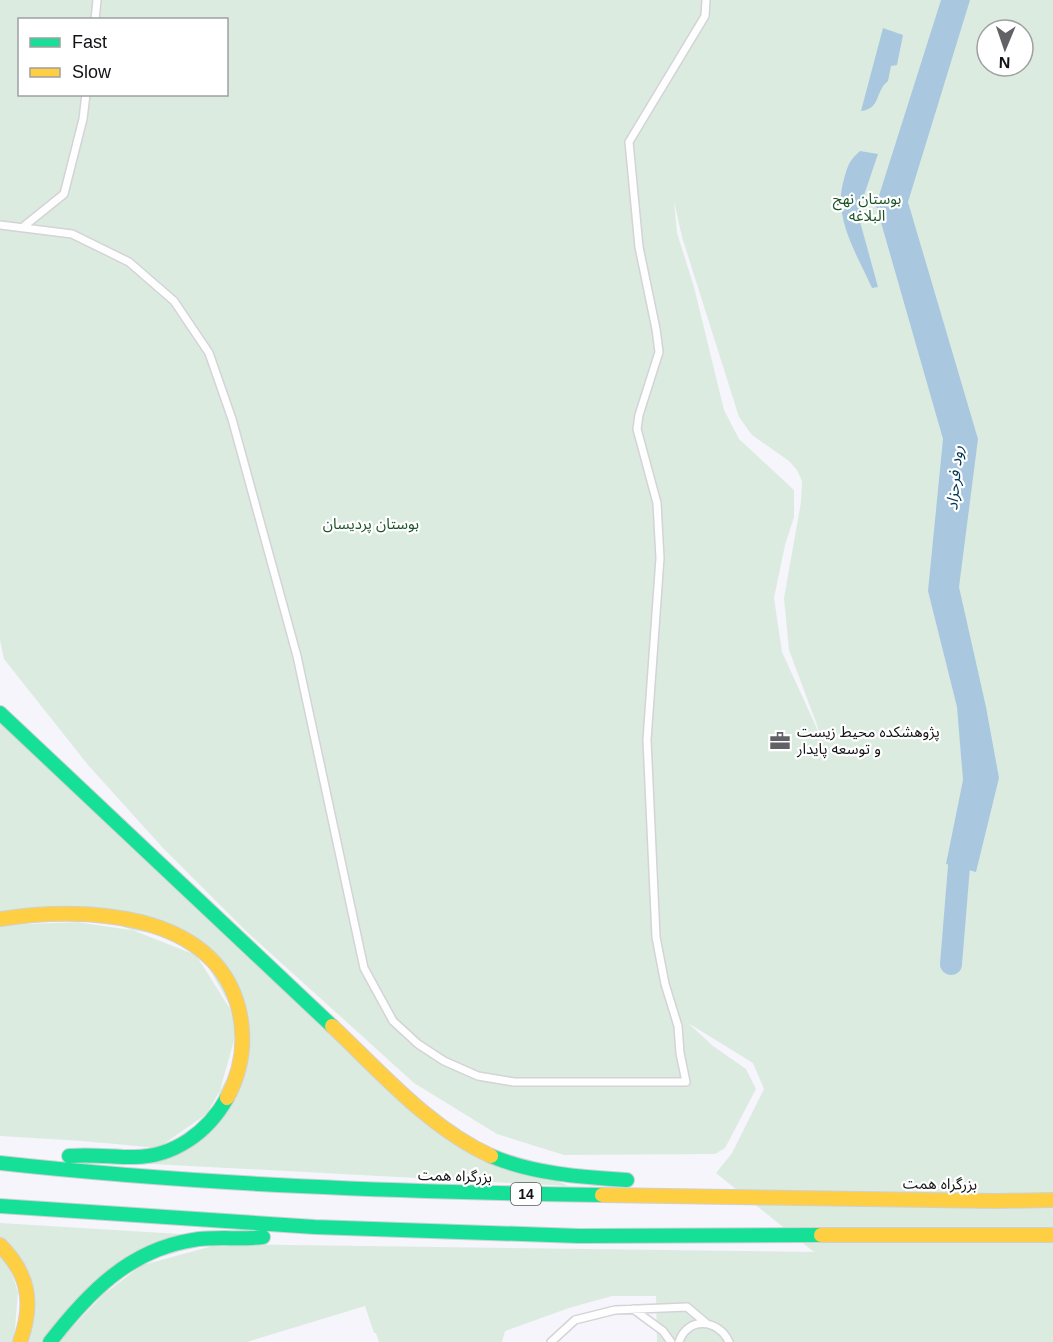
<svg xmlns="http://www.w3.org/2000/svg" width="1053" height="1342" viewBox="0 0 1053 1342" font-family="Arial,'Noto Sans Arabic',sans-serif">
	<rect width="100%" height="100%" fill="#f5f5fb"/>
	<path fill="#dcebe0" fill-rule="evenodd" d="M0,0H1053V1342H657L656,1296H612L569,1308L505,1331L502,1342H379L376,1333H374L365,1306L247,1342H58L128,1269L220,1244L814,1252L716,1173L732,1153L764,1089L753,1063L688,1023L713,1046L746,1069L756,1089L725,1148L715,1154L564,1155L497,1134L414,1083L245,930L163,848L88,765L4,659L0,640ZM20,20H226V94H20ZM987,30H1023V66H987ZM674,201L682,237L739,417L752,435L789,461L797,470L802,481L801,502L784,598L789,650L824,744L782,652L774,598L785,545L794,517V490L739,439L724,410L694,287L677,233Z
		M0,720L411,1109L568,1186L115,1162L187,1148L249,1040L193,939L0,911Z
		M109,921L196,955L239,1023L215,1108L158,1148L83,1141L0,1136V925Z
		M0,1223L196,1235L177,1238L42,1342H26L31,1332L0,1237Z
		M0,1251L19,1278L14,1342H0Z"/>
	<path fill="#a9c8e0" d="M941,0H970L908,202L978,439L959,587L986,707L999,778L976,872L946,864L963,780L957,707L928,591L943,439L876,205Z
		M883,28L903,35L897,65L891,66L888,81C875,91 881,109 861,111Z
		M860,151L878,154L861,204L859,218L878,287L872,288C857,254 832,217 844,179C848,165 849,161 860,151Z"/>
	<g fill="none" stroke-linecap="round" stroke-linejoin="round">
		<path stroke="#a9c8e0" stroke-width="22" d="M951,964L960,854L965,837"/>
		<g stroke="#d3d3d8" stroke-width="10">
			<path id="lane" d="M95,20L97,0
				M0,225L72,234L129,262L174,301L209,353L232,419L297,656L364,968L393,1021L418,1044L444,1061L478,1076L514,1082H686L680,1053L678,1026L665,984L656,937L647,740L660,558L657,503L637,429L639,415L659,352L656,329L639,247L629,142L705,16L706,0
				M23,227L64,194L83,119L86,94
				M633,1309L663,1331L671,1342
				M551,1342L575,1320L615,1310L687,1307L706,1323
				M679,1342C687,1316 719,1319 729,1342"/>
		</g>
		<g stroke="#d0d0d3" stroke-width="16">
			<path id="fast" d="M0,713L332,1026
				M69,1156C91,1154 112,1157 134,1157C174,1157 208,1132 227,1098
				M491,1156C534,1174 581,1177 627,1180
				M0,1163C200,1185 402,1192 602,1195
				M0,1206L315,1227L579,1236L821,1235
				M50,1342C88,1293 129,1250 193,1240C216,1236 240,1240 263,1237"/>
		</g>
		<g stroke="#d0d0d3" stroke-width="16">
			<path id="slow" d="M0,919C81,906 215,910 239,1010C246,1040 242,1070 227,1098
				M332,1026C381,1072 429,1128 491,1156
				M602,1195L996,1201L1053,1200
				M821,1235H1053
				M0,1245C29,1274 34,1303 20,1342"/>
		</g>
		<use href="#lane" stroke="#fefefe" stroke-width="7"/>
		<use href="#fast" stroke="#16e098" stroke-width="14"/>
		<use href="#slow" stroke="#ffcf43" stroke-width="14"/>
	</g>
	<defs>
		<g id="office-bare" transform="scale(1.62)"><path d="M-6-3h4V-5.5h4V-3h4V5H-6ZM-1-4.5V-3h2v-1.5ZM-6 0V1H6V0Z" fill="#616166" stroke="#fff" stroke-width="2.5" paint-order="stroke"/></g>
	</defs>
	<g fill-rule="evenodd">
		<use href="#office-bare" x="780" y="741"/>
	</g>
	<g text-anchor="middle" stroke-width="4.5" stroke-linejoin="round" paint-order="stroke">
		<rect fill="#fff" stroke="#59595c" stroke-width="1.5" x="511" y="1183" width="30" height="22" rx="4.5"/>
		<g font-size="14" font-weight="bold" fill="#121216">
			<text x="526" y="1199">14</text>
		</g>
		<g font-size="15" fill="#1a5325" stroke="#fff">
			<text x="867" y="204">بوستان نهج<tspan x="867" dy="17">البلاغه</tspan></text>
			<text x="371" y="529">بوستان پردیسان</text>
		</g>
		<g font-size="15" fill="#121216" stroke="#fff" text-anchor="start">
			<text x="797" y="737">پژوهشکده محیط زیست<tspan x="797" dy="17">و توسعه پایدار</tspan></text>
		</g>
		<g font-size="15" fill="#121216" stroke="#fff">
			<text transform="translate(455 1176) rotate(2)" y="5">بزرگراه همت</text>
			<text transform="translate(940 1184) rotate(1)" y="5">بزرگراه همت</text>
		</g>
		<g font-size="16" font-style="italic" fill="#003554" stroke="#fff">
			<text transform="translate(954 478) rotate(-85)" y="6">رود فرحزاد</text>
		</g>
	</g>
	<rect x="18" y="18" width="210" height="78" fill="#ffffff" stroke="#a0a0a2" stroke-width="1.5"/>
	<rect x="30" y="38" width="30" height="9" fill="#16e098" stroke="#a0a0a2" stroke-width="1.5"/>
	<text x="72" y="48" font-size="18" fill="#121216">Fast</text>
	<rect x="30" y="68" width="30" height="9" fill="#ffcf43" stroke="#a0a0a2" stroke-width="1.5"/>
	<text x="72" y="78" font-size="18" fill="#121216">Slow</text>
	<g transform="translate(1005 48) rotate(182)"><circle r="28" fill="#ffffff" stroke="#a0a0a2" stroke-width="1.5"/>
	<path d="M0-4.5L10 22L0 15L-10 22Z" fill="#616166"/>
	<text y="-9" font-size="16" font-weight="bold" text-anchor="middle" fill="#121216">N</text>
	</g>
</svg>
